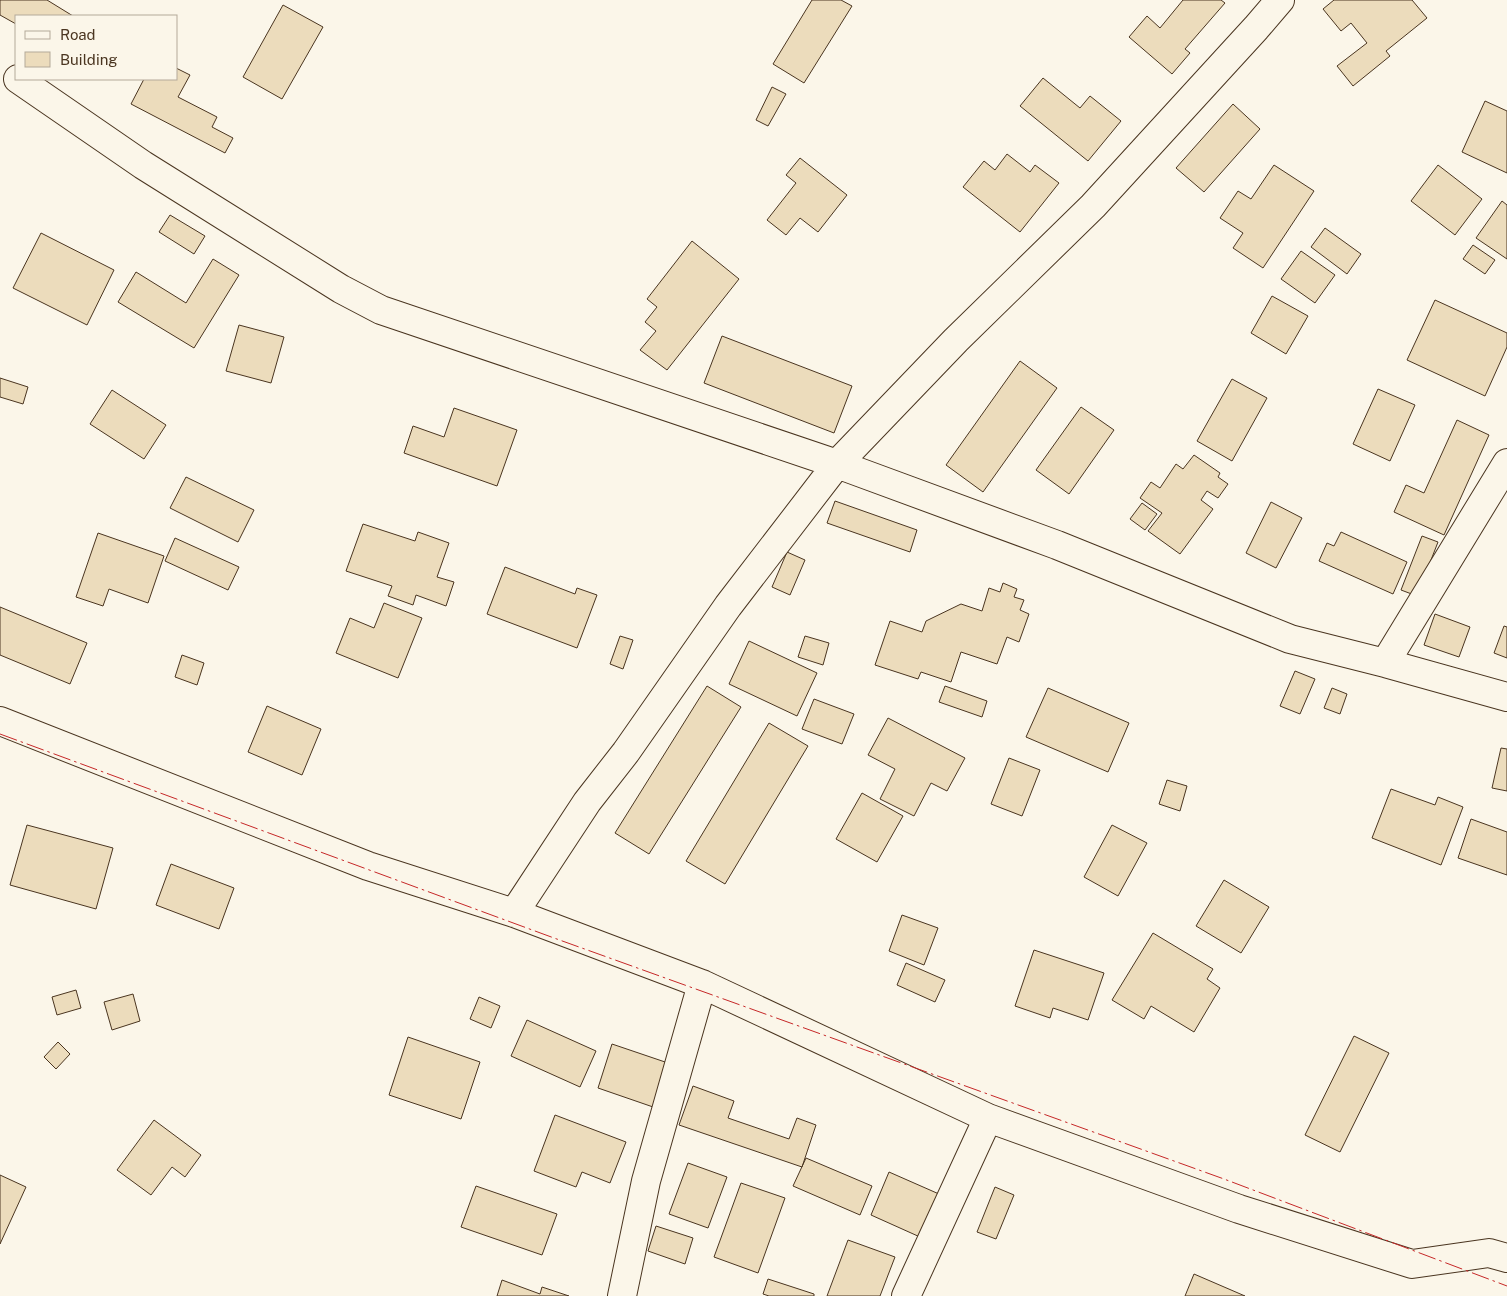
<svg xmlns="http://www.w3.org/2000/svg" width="1507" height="1296" viewBox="0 0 1507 1296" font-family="'Public Sans',sans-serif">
	<rect width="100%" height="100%" fill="#fbf6e9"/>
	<path fill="#ecdcbc" stroke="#4a3520" d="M0,0H47L73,16H16V24L0,15Z
		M812,0H841L852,6L804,83L773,64Z
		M1183,0H1221L1225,3L1185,49L1190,53L1172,74L1129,37L1147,16L1160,28Z
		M1334,0H1412L1427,18L1386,51L1390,56L1353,86L1337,66L1367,43L1351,23L1341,31L1323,9Z
		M283,5L323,27L282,99L243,77Z
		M176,68L190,75L178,97L217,117L212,127L233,138L225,153L131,104L144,79H176Z
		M1043,78L1080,108L1090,96L1121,121L1088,161L1020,106Z
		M772,87L786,94L768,126L756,120Z
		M1485,101L1507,111V173L1462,152Z
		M1233,104L1260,129L1204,192L1176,168Z
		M1007,154L1030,172L1035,165L1059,183L1020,232L963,187L984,161L995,170Z
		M800,158L847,195L818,232L800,218L786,235L767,220L796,183L786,175Z
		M1274,165L1314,191L1263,268L1233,248L1243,233L1220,218L1238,191L1251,199Z
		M1438,165L1482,199L1455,235L1411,201Z
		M1502,201L1507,205V259L1476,238Z
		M170,215L205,236L194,254L159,232Z
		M1325,228L1361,254L1347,274L1311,247Z
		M41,233L114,270L87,325L13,288Z
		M692,241L739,279L667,370L640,350L656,331L645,322L657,307L647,299Z
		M1473,245L1495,260L1485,274L1463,259Z
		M1301,251L1335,275L1315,303L1281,279Z
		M213,259L239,275L194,348L118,302L136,272L186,303Z
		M1272,296L1308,316L1286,354L1251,333Z
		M1435,300L1507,333V347L1485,396L1407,360Z
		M239,325L284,337L271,383L226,371Z
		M722,336L852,386L834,433L704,383Z
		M1020,361L1057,388L983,492L946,465Z
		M0,378L28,387L23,404L0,397Z
		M1232,379L1267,398L1232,461L1197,441Z
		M1378,389L1415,405L1390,461L1353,444Z
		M112,390L166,425L144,459L90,424Z
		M1081,407L1114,430L1069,494L1036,470Z
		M454,408L517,430L497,486L404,453L413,426L444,437Z
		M1457,420L1489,435L1444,535L1394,512L1406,485L1424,493Z
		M1194,455L1220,473L1218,477L1228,484L1218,498L1207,491L1201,500L1213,509L1180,554L1148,531L1162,513L1140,498L1151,482L1160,488L1176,464L1183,469Z
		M186,477L254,510L238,542L170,508Z
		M835,501L917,530L910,552L827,523Z
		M1271,502L1302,518L1276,568L1246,553Z
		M1142,503L1157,514L1145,530L1130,519Z
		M363,524L415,541L418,532L449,543L437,577L454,582L446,606L416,595L413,605L388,596L392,586L346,571Z
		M1341,532L1407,562L1393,594L1319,561L1327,543L1334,546Z
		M98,533L164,556L148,603L109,589L103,606L76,597Z
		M1422,536L1438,542L1417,596L1401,590Z
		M175,538L239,567L228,590L165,561Z
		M787,552L805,560L790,595L772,587Z
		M505,567L575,594L577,588L597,595L577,648L487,614Z
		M1003,583L1017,589L1014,597L1024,600L1020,610L1029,614L1019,642L1007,637L997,664L961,652L951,682L921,672L918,679L875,665L890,621L922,632L926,621L961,604L982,611L989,588L1000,592Z
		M384,603L422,618L398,678L336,653L350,618L374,628Z
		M0,607L87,643L70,684L0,655Z
		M1435,614L1470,627L1459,657L1424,645Z
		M1504,626L1507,627V658L1494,653Z
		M620,636L633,640L623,669L610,664Z
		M805,636L829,643L823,665L798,657Z
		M749,641L817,673L797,716L729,684Z
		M182,655L204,663L197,685L175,677Z
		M1295,671L1315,679L1300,714L1280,706Z
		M707,686L741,707L649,854L615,833Z
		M945,686L987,701L982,717L939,702Z
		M1048,688L1129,723L1108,772L1026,737Z
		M1332,688L1347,694L1340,714L1324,708Z
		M814,699L854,714L842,744L802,729Z
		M267,706L321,729L302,775L248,752Z
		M888,718L965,758L947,791L931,783L914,816L880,799L895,769L868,755Z
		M769,723L808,746L725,884L686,861Z
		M1501,748L1507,749V791L1492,788Z
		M1009,758L1040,770L1022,816L991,804Z
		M1167,780L1187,786L1180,811L1159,804Z
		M1391,789L1435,805L1438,797L1463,807L1441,865L1372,838Z
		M862,793L903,816L877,862L836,839Z
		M1471,819L1507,832V875L1458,858Z
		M27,825L113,848L96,909L10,885Z
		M1112,825L1147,843L1118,896L1084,877Z
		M171,864L234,888L219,929L156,905Z
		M1224,880L1269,907L1241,953L1196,926Z
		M902,915L938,928L924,965L889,951Z
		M1153,933L1213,969L1207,979L1220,988L1194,1032L1151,1006L1144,1019L1112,1000Z
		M1034,950L1104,973L1088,1020L1053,1008L1050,1018L1015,1006Z
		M906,963L945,980L935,1002L897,985Z
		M76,990L81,1008L57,1015L52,997Z
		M133,994L140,1021L112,1030L104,1002Z
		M479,997L500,1006L491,1028L470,1019Z
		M527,1020L596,1051L580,1087L511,1056Z
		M1354,1036L1389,1053L1340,1152L1305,1135Z
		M408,1037L480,1062L461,1119L389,1095Z
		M58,1042L70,1054L56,1069L44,1057Z
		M612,1044L671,1064L656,1108L598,1088Z
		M693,1086L734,1101L728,1118L789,1139L797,1118L816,1125L802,1167L679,1125Z
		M555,1115L626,1142L610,1183L582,1172L576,1187L534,1171Z
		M154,1120L201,1155L185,1177L172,1167L151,1195L117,1170Z
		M806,1158L872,1186L860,1215L793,1186Z
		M688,1163L727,1177L708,1228L669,1214Z
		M889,1172L939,1194L920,1237L871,1215Z
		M0,1175L26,1187L0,1244Z
		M741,1183L785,1198L758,1273L714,1257Z
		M476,1186L557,1214L542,1255L461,1227Z
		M995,1187L1014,1195L996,1239L977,1232Z
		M656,1226L693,1238L685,1264L648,1251Z
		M848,1240L895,1257L880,1296H827Z
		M1194,1274L1245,1296H1185Z
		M768,1279L814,1294V1296H769L763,1294Z
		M502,1280L540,1294L542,1287L569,1296H497Z"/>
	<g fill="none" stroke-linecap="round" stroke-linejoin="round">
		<g stroke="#4a3520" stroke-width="30">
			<path id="minor" d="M18,79L143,165L341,289L381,310L837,464L1057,545L1290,639L1385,663L1507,697
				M1385,663L1507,463
				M0,721L368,866L514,913L702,984L988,1118L1239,1209L1412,1264L1489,1253L1507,1258
				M514,913L587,802L626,752L728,606L837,464L956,340L1093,206L1256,28L1280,0
				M622,1296L646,1181L702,984
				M906,1296L988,1118"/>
		</g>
		<use href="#minor" stroke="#fbf6e9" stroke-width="28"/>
		<path stroke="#c62828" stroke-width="1" stroke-dasharray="18 4 2.5 4" stroke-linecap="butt" d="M0,734L554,938L1224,1179L1507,1286"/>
	</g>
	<rect x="15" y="15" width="162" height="65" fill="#fbf6e9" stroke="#b4a999"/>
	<rect x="25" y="31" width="25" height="8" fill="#fbf6e9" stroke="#b4a999"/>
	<text x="60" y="40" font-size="15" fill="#4a3520">Road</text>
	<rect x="25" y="52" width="25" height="15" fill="#ecdcbc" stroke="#b4a999"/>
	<text x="60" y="65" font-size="15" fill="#4a3520">Building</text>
</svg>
